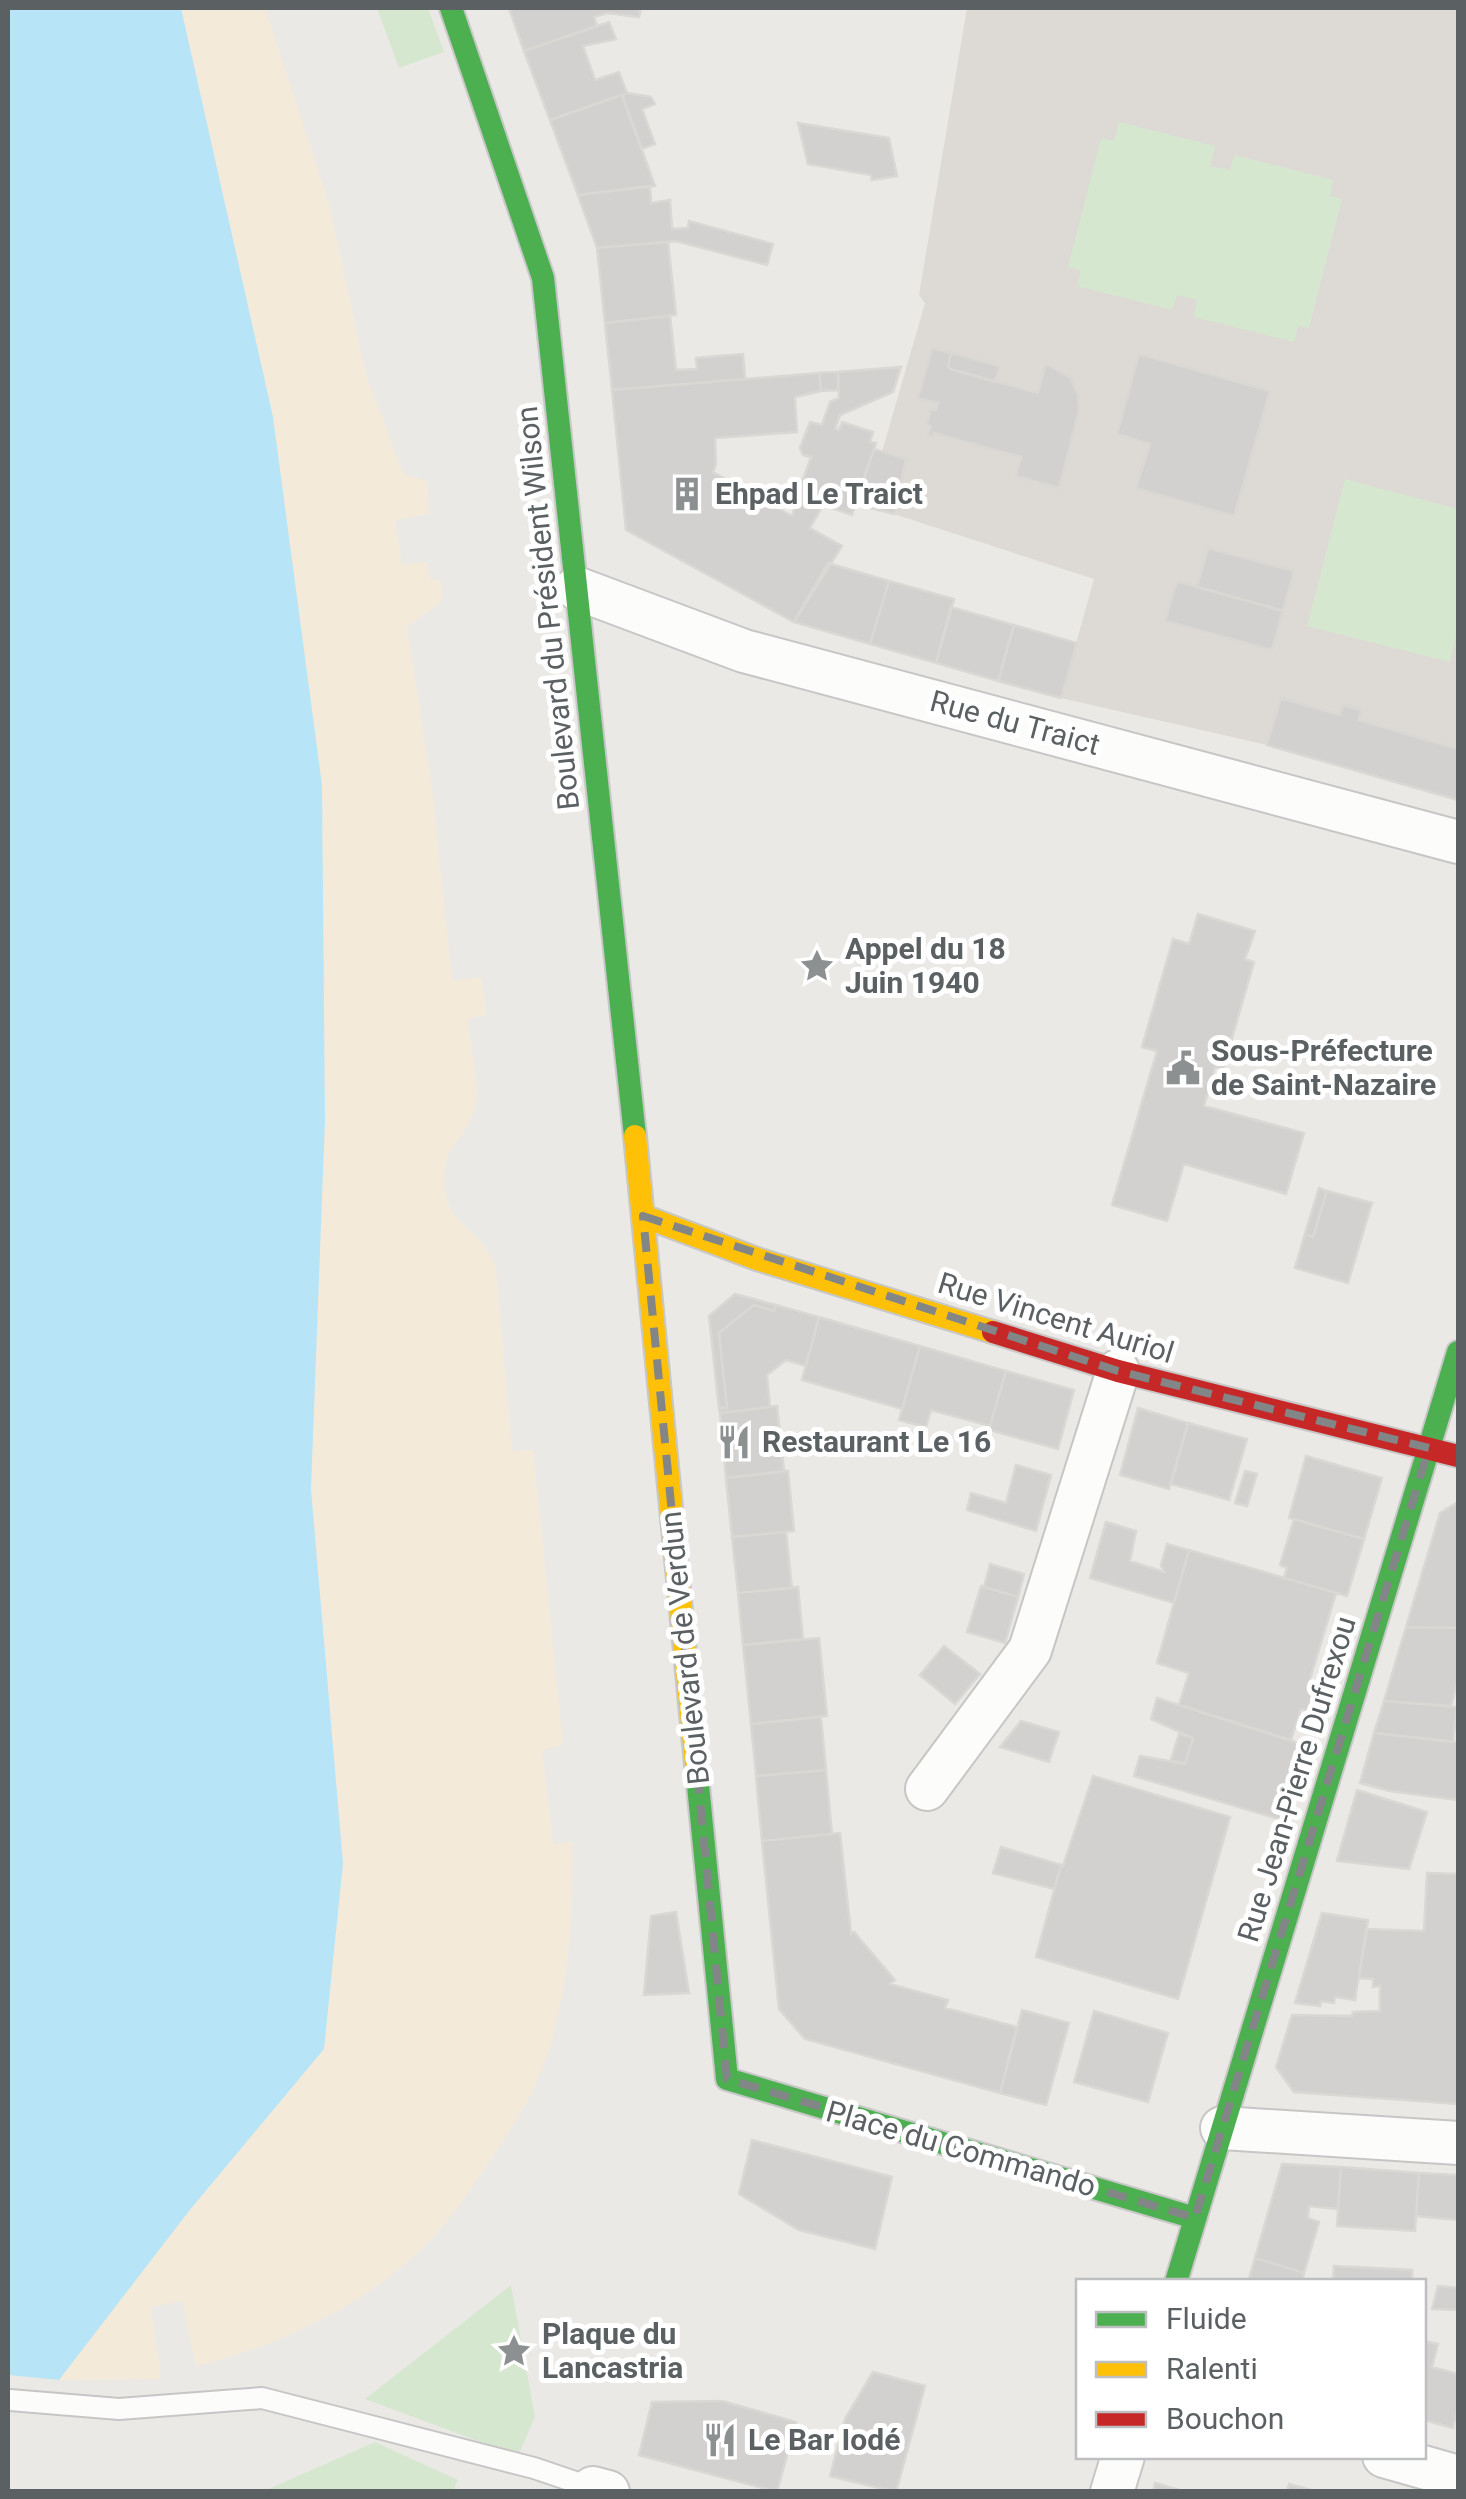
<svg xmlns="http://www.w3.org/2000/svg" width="1466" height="2499" viewBox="0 0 1466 2499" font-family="Roboto,sans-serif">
	<rect width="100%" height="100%" fill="#ebe9e5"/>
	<path fill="#ddd9d4" d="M967,8H1458V749L1282,698L1267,745L1061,698L1094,579L894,514L906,460L882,452L925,303L919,295Z"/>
	<path fill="#d6e7d0" d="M377,8H428L444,52L399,68Z
		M1119,122L1215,146L1210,166L1230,170L1234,155L1333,180L1330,196L1342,199L1309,328L1298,326L1294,342L1194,317L1197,300L1177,295L1172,310L1077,286L1081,271L1068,267L1101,138L1114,141Z
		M1345,479L1458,509V628L1450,662L1307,626Z
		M511,2285L535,2417L518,2456L365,2399Z
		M375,2442L458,2480L453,2491H264Z"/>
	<path fill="#f4eada" d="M8,8H265L329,204L366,375L404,475L427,481L429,514L395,520L402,565L427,562L430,580L441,581L442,601L407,627L432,788L452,981L481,977L486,1015L467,1019C470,1042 479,1081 476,1103C470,1142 436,1141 446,1195C452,1228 487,1233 496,1270L512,1451L533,1450L563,1745L542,1750L553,1844L572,1842C573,1912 570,1979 550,2047C539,2085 516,2122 494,2155C475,2182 457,2211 435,2235C373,2302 284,2345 196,2366L182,2301L151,2307L161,2379L59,2380L8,2375Z"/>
	<path fill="#b7e5f7" d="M8,8H181L273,417L322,785L325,1119L311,1489L343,1863L324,2049L189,2211L59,2380L8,2375Z"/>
	<path fill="#d3d1cf" stroke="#dad8d4" stroke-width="2.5" d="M509,8H641L639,17L607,13L594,17L597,26L524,51Z
		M609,22L616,39L583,46L595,80L619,72L627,93L550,120L524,51Z
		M627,93L651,97L655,104L642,109L655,144L642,149L622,95Z
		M622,95L655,186L578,195L550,120Z
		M798,123L889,138L897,176L872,180L871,175L808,164Z
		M650,186L651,203L670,200L672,229L688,228L689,221L773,244L767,265L676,241L597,248L578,195Z
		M668,242L676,315L605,323L597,248Z
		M670,316L676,370L697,369L696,358L743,354L745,379L612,390L605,323Z
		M932,348L951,353L948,366L950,369L1038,393L1046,364L1071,378L1078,396L1079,411L1059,488L1016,476L1021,457L934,433L933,437L928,436L931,426L927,424L931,409L936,410L938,403L918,398Z
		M951,353L1000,366L995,382L950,369L948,366Z
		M1139,354L1270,391L1234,516L1136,488L1150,444L1117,434Z
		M901,367L893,392L840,415L835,429L839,430L842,422L873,432L870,442L876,443L852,515L823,505L810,528L842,546L794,622L626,530L612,390L819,373L821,391L795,397L797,432L715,438L716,464L713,472L792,516L798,496L792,489L796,482L803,480L811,457L803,455L800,448L810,422L822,425L830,402L839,398L838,372Z
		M838,372V390L821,391L819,373Z
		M874,449L906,459L894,514L855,504Z
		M1208,548L1294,571L1283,611L1197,587Z
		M828,563L889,581L870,644L794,622Z
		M889,581L954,599L936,663L870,644Z
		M1177,581L1283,611L1272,650L1165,621Z
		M951,607L1014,625L998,681L936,663Z
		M1014,625L1077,643L1061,698L998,681Z
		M1281,698L1340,715L1343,705L1361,710L1359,720L1458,749V800L1267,745Z
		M1198,914L1255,931L1245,959L1254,962L1223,1069L1215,1067L1204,1106L1304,1133L1286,1194L1184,1164L1167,1221L1112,1205L1157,1051L1142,1047L1173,939L1189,944Z
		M1319,1188L1327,1191L1313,1237L1305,1234Z
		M1327,1191L1372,1203L1348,1283L1295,1268L1305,1234L1313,1237Z
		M735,1294L776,1305L774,1311L754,1305L719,1333L727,1408H719L709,1316Z
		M754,1305L774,1311L776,1305L819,1317L806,1366L786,1360L767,1375L770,1407L720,1413L719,1408H727L719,1333Z
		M819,1317L920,1346L902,1409L802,1380Z
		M920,1346L1006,1371L990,1426L931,1410L926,1427L899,1420Z
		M1006,1371L1074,1390L1058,1449L989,1430Z
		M777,1406L784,1471L726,1478L720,1413Z
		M1138,1408L1188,1423L1169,1489L1120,1475Z
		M1188,1423L1247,1439L1229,1500L1171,1484Z
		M1306,1456L1382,1478L1364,1539L1289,1518Z
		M1016,1465L1051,1475L1036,1531L967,1510L971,1493L1006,1503Z
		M788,1471L794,1531L732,1537L726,1478Z
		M1245,1471L1257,1474L1247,1506L1235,1503Z
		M1458,1502V1628L1406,1627L1440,1513Z
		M1294,1519L1364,1539L1347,1596L1284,1578L1287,1568L1280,1565Z
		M1106,1522L1136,1531L1130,1561L1164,1572L1161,1565L1167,1544L1189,1550L1174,1603L1090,1578Z
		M786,1532L792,1588L738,1593L732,1537Z
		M1189,1550L1336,1593L1308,1686L1315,1688L1308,1711L1301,1709L1291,1740L1179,1705L1189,1673L1157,1663Z
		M990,1564L1024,1574L1018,1597L984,1587Z
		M981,1586L1018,1597L1005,1643L967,1632Z
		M798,1587L803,1639L743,1645L738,1593Z
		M1406,1627L1458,1628V1680L1451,1706L1384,1701Z
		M819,1638L827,1716L751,1724L743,1645Z
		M944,1646L980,1674L955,1704L920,1675Z
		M1157,1698L1304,1745L1282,1820L1134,1776L1140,1756L1185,1764L1193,1738L1151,1719Z
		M1384,1701L1457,1707L1453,1742L1374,1733Z
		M821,1717L826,1770L756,1776L751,1724Z
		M1021,1721L1059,1732L1049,1762L1000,1747Z
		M1374,1733L1458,1742V1800L1390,1791L1360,1783Z
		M1179,1734L1193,1738L1185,1764L1171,1760Z
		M826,1770L832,1834L762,1841L756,1776Z
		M1093,1776L1230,1817L1178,1999L1036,1957L1061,1865L1063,1866Z
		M1357,1790L1427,1812L1409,1869L1337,1861Z
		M840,1833L851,1934L854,1932L895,1980L890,1984L948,2000L945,2008L1017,2027L1000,2093L805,2039L779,2009L762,1841Z
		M1001,1847L1061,1865L1054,1889L993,1873Z
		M1427,1873L1458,1874V2104L1294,2092L1276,2067L1292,2015L1352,2016L1353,2012L1380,2011V1986L1373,1987V1979L1359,1978L1367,1929L1424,1931Z
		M676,1912L689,1993L644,1995L651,1916Z
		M1322,1913L1368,1920L1355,2000L1335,1997L1334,2003L1321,2001L1320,2006L1295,2003Z
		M1022,2010L1069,2023L1046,2105L1000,2093Z
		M1094,2011L1168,2033L1148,2102L1074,2082Z
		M752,2140L892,2177L875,2249L799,2230L739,2194Z
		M1282,2164L1341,2167L1338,2209L1309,2206L1308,2218L1319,2222L1304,2273L1255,2258Z
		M1341,2167L1419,2173L1415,2231L1337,2226Z
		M1419,2173L1458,2175V2220L1416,2216Z
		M1255,2258L1304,2273L1302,2282H1248Z
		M1334,2266L1412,2270V2282H1333Z
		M1438,2286L1458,2288V2310L1432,2309Z
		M1424,2341L1438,2344L1432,2367L1458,2374V2407L1453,2428L1424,2420Z
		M873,2372L925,2386L896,2492L830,2476L845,2419Z
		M722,2401L796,2422L777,2492L639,2455L652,2402Z
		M1155,2483L1186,2492H1153Z
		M1289,2484L1318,2492H1287Z"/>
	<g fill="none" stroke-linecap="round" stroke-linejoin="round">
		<g stroke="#c6c6c6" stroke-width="24">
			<path id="lane" d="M10,2400L119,2409L262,2398L534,2468L593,2488"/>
		</g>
		<g stroke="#c6c6c6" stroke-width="46">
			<path id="street" d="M576,588L744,651L1458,842
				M927,1789L1030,1650L1118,1371
				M1222,2128L1458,2143
				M1384,2456L1458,2477
				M591,2492L593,2488L608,2492
				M1112,2492L1123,2456"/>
		</g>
		<g stroke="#c7c8c7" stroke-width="26">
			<path id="fast" d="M451,8L543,278L635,1136
				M696,1765L727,2079L1195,2218
				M1176,2282L1458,1352"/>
		</g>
		<g stroke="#c7c8c7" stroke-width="26">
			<path id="slow" d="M635,1136L696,1765
				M643,1216L757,1259L993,1332"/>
		</g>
		<g stroke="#c7c8c7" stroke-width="26">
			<path id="jam" d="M993,1332L1118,1371L1458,1456"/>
		</g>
		<use href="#lane" stroke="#fcfcfb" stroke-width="20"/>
		<use href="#street" stroke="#fcfcfb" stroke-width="42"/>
		<use href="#fast" stroke="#4caf50" stroke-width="22"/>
		<use href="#slow" stroke="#ffc107" stroke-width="22"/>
		<use href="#jam" stroke="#c62828" stroke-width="22"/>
	</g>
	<path fill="none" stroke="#838687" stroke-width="8" stroke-dasharray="20 12" stroke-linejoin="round" d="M643,1216L1118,1371L1429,1448L1195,2218L727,2079Z"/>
	<defs>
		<g id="building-bare" transform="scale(2.7)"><path d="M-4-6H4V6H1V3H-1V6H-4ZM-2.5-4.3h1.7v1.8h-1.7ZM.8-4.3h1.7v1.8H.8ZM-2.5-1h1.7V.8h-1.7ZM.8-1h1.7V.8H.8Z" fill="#8d9090" stroke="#fff" stroke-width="2.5" paint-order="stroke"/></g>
		<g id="sight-bare" transform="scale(2.7)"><path d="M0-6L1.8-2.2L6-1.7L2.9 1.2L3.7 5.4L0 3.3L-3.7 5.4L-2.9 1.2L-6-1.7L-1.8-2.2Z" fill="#8d9090" stroke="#fff" stroke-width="2.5" paint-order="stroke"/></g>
		<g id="civic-bare" transform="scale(2.7)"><path d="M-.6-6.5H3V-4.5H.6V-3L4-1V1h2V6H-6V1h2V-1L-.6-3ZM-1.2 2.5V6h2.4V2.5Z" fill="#8d9090" stroke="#fff" stroke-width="2.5" paint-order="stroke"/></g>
		<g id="restaurant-bare" transform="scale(2.7)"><path d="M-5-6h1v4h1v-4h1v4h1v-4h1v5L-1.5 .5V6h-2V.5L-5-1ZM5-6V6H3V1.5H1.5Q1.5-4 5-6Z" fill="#8d9090" stroke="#fff" stroke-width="2.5" paint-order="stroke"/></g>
	</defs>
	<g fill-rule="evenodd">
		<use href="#building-bare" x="687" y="494"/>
		<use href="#sight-bare" x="817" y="966"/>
		<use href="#civic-bare" x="1183" y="1068"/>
		<use href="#restaurant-bare" x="734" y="1442"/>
		<use href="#sight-bare" x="514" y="2351"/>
		<use href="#restaurant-bare" x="720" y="2440"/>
	</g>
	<g text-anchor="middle" stroke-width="10" stroke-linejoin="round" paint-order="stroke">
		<g font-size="30" font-weight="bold" fill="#5b6063" stroke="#fff" text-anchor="start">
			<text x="715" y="504">Ehpad Le Traict</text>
			<text x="845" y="959">Appel du 18<tspan x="845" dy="34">Juin 1940</tspan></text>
			<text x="1211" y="1061">Sous-Préfecture<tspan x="1211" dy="34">de Saint-Nazaire</tspan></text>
			<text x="762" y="1452">Restaurant Le 16</text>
			<text x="542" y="2344">Plaque du<tspan x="542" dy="34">Lancastria</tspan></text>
			<text x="748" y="2450">Le Bar Iodé</text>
		</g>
		<g font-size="30" fill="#5b6063" stroke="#fff">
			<text transform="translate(548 608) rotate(-96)" y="10">Boulevard du Président Wilson</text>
			<text transform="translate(1015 723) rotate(15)" y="10">Rue du Traict</text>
			<text transform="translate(1056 1318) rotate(17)" y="10">Rue Vincent Auriol</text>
			<text transform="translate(685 1648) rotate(-96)" y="10">Boulevard de Verdun</text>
			<text transform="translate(1297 1779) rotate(-73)" y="10">Rue Jean-Pierre Dufrexou</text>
			<text transform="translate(961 2149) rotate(16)" y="10">Place du Commando</text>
		</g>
	</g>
	<rect width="1466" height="2499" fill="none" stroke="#5b6063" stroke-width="20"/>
	<rect x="1076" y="2279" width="350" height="180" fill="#ffffff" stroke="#bdbfc1" stroke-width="2.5"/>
	<rect x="1096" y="2312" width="50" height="15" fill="#4caf50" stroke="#bdbfc1" stroke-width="2.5"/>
	<text x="1166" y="2329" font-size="30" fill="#5b6063">Fluide</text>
	<rect x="1096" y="2362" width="50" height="15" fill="#ffc107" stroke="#bdbfc1" stroke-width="2.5"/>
	<text x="1166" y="2379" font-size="30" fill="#5b6063">Ralenti</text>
	<rect x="1096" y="2412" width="50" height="15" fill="#c62828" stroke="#bdbfc1" stroke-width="2.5"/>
	<text x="1166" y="2429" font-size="30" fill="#5b6063">Bouchon</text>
</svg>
